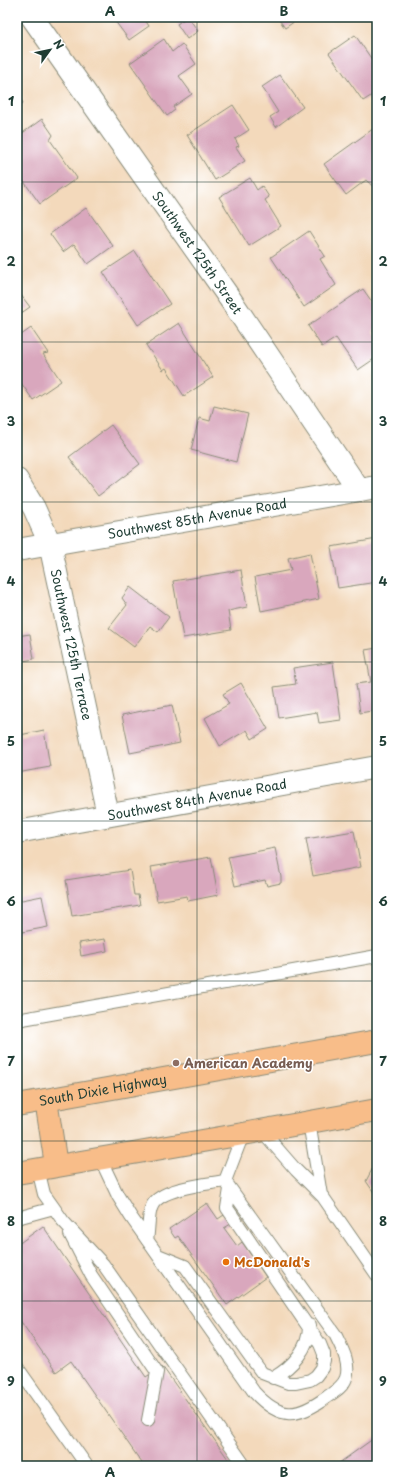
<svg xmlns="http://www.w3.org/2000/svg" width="394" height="1483" viewBox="0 0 394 1483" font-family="'Playpen Sans',sans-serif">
	<rect width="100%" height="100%" fill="#fff"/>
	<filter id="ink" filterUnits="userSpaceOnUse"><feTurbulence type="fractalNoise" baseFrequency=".025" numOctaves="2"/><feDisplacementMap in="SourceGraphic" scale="8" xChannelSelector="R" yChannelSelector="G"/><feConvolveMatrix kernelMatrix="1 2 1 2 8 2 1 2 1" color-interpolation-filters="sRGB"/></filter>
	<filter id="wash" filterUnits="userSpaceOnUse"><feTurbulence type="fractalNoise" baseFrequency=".012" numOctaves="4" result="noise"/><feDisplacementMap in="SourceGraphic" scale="16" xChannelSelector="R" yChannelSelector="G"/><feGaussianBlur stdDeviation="0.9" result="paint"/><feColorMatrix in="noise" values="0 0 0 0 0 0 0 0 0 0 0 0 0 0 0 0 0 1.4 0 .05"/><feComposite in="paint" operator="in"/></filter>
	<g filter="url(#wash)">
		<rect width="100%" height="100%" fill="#f3d9bb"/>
		<g id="blocks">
			<path fill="#d9a7bd" d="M112,17H143L149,26L129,40Z
				M187,17H188L198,31L187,39L177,24Z
				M277,17H301L285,28Z
				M355,35L377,67V92L363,101L329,53Z
				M164,39L172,52L182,44L196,64L179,76L192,94L173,107L175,110L167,116L130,63Z
				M280,75L303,107L276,127L270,117L278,112L262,87Z
				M17,94L23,103L17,108Z
				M233,105L249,130L235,139L239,146L236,147L245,161L215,180L187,135Z
				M42,119L53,135L50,140L77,178L40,204L17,172V137Z
				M377,126V190L366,180L346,195L324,164Z
				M250,178L257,190L262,186L269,197L265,200L281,226L249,246L219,197Z
				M86,208L113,246L88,264L74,244L63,252L50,234Z
				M309,231L325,256L320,259L336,285L304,307L271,257Z
				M135,251L170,304L138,325L103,272Z
				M363,289L377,309V328L373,331L377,336V357L358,370L336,338L322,347L308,326Z
				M17,290L30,307L17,316Z
				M179,323L213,377L184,396L166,368L163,370L146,345Z
				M31,328L48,353L43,354L61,381L33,400L17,377V338Z
				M214,406L248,414L236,462L191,450L199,418L210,421Z
				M111,425L140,464L98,496L69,457Z
				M377,539V582L338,588L331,547Z
				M310,553L319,599L261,611L255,577L291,570L288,558Z
				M241,570L247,607L228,611L231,630L183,638L173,581Z
				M130,587L169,617L158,632L150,626L134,647L109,628L127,605L122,598Z
				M30,634L34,659L17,662V636Z
				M377,648V710L360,713L356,684L371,682L365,650Z
				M333,662L341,720L319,723L317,712L279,718L274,687L296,684L293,668Z
				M241,683L268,729L252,739L247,730L220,746L205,718L229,704L223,694Z
				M172,705L180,743L130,753L122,715Z
				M17,730H19L20,735L44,730L50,767L17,773Z
				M354,831L361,867L313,876L306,839Z
				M275,848L281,877V883L267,886L265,880L235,886L228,857Z
				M211,857L218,895L188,901L187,896L157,901L151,867Z
				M130,870L134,895H138L140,905L72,916L66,880Z
				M42,896L48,927L17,933V901Z
				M105,939L107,951L81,956L79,943Z
				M377,1160V1197L366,1181Z
				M207,1203L218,1219L224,1215L231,1224L224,1228L237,1246L242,1242L266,1277L227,1305L178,1236L175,1238L169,1229Z
				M43,1226L146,1377L162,1366L233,1466H144L71,1361L56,1372L17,1316V1245Z
				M377,1436V1466H335Z"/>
		</g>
	</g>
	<g filter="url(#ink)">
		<use href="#blocks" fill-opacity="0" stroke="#898b78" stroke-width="1"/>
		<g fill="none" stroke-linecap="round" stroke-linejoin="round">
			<g stroke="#898b78" stroke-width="14">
				<path id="service" d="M17,1020L377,956
					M309,1122L321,1195
					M262,1131L296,1170L323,1197L377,1275
					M100,1158L118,1196L131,1217L254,1392C280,1420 297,1419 327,1397C334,1392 343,1387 346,1378C351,1363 341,1347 335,1334L225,1181
					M38,1169L44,1194L54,1208L63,1221L103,1264L245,1466
					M225,1181L243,1134
					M17,1218L54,1208
					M70,1234L91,1275L157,1372L148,1420
					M147,1240C149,1231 148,1213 152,1206C160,1188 207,1184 225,1181
					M158,1255L185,1266L262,1373L288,1383H296L310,1380L316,1376L322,1368L324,1361V1354L320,1344L227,1208L230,1189
					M17,1367L87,1466
					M273,1378C292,1367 310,1348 309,1325"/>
			</g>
			<g stroke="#898b78" stroke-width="24">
				<g id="minor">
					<path id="s1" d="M32,17L226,293L359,490"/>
					<path id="s2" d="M17,480L34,508L50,544L108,815"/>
					<path id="s3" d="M17,550L377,487"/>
					<path id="s4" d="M17,832L377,767"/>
				</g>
			</g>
			<g stroke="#898b78" stroke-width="24">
				<g id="trunk">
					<path d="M46,1100L56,1165"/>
					<path id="s5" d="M17,1105L377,1041"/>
					<path d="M17,1173L243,1134L377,1110"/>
				</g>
			</g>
			<use href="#service" stroke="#fff" stroke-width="12"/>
			<use href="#minor" stroke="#fff" stroke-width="22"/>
			<use href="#trunk" stroke="#f8bd89" stroke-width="22"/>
		</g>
	</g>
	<path fill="none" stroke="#1f3d34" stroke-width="1" stroke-opacity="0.55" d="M197,17V1466M17,182H377M17,342H377M17,502H377M17,662H377M17,821H377M17,981H377M17,1141H377M17,1301H377"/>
	<circle fill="#8d6e63" stroke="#fff" stroke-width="1.5" cx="176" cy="1063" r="4"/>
	<circle fill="#e8710a" stroke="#fff" stroke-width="1.5" cx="226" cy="1262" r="4"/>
	<g text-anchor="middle" stroke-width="3" stroke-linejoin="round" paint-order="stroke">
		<g font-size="13" fill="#1f3d34" stroke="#fff">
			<text dy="5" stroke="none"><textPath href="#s1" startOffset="288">Southwest 125th Street</textPath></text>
			<text dy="5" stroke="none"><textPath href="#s3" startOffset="183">Southwest 85th Avenue Road</textPath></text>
			<text dy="5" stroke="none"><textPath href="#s2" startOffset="175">Southwest 125th Terrace</textPath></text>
			<text dy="5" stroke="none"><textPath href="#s4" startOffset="183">Southwest 84th Avenue Road</textPath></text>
			<text dy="5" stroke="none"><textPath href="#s5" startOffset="87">South Dixie Highway</textPath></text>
		</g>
		<g font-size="13" font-weight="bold" fill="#785e54" stroke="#fff" text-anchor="start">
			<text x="184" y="1068">American Academy</text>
		</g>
		<g font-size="13" font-weight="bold" fill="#c56008" stroke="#fff" text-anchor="start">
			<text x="234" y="1267">McDonald's</text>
		</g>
	</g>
	<rect width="394" height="1483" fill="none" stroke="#fff" stroke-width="44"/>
	<g transform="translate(50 50) rotate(57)" stroke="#ffffff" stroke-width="3" paint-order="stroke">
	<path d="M0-3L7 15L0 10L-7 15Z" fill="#1f3d34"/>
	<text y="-6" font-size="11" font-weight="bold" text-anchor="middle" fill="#1f3d34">N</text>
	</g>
	<rect x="22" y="22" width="350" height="1439" fill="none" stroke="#1f3d34" stroke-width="1.5"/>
	<g font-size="13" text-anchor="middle" font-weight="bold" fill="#1f3d34">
		<text x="110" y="16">A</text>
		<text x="284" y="16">B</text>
		<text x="11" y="106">1</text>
		<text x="383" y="106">1</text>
		<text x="11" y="266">2</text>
		<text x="383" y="266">2</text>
		<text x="11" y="426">3</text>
		<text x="383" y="426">3</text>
		<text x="11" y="586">4</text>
		<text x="383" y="586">4</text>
		<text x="11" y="746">5</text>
		<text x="383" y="746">5</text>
		<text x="11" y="906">6</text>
		<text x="383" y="906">6</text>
		<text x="11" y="1066">7</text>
		<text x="383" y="1066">7</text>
		<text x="11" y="1226">8</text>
		<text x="383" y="1226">8</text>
		<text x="11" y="1386">9</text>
		<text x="383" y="1386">9</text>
		<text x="110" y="1477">A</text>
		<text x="284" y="1477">B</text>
	</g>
</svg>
